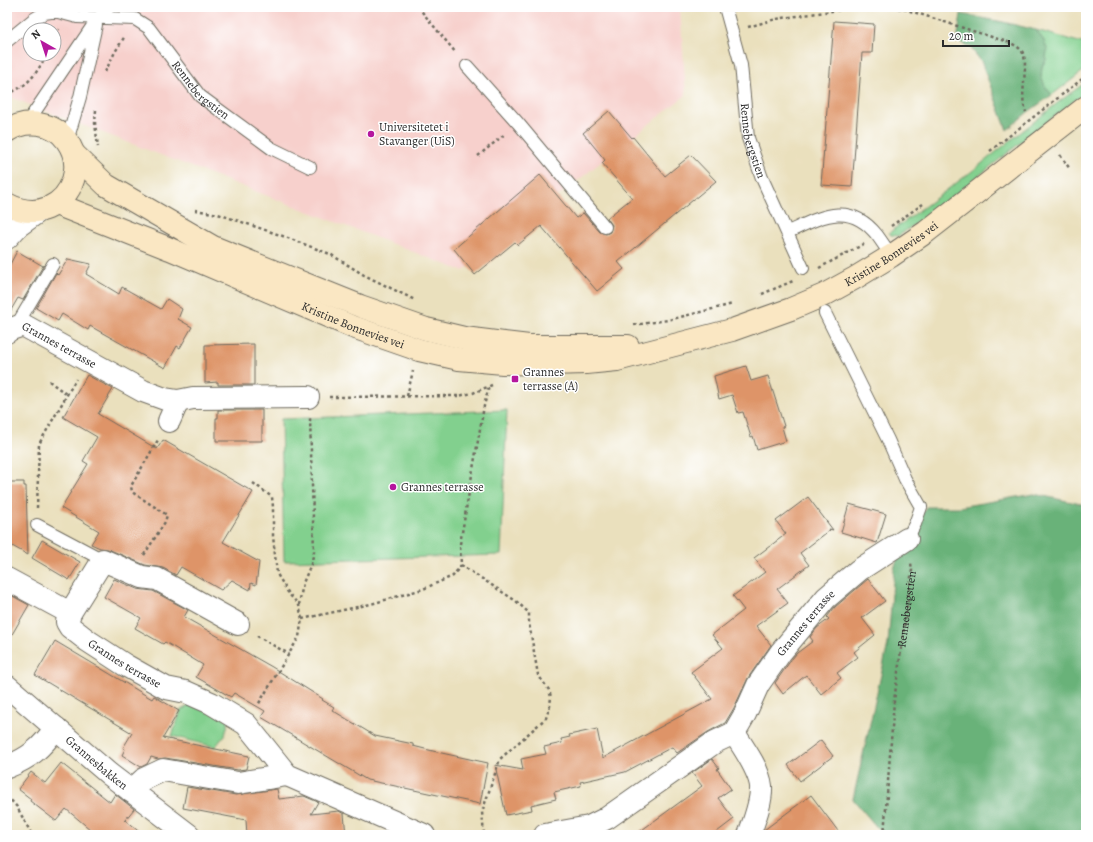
<svg xmlns="http://www.w3.org/2000/svg" width="1093" height="842" viewBox="0 0 1093 842" font-family="Alegreya,serif">
	<rect width="100%" height="100%" fill="#fff"/>
	<filter id="ink" filterUnits="userSpaceOnUse"><feTurbulence type="fractalNoise" baseFrequency=".025" numOctaves="2"/><feDisplacementMap in="SourceGraphic" scale="8" xChannelSelector="R" yChannelSelector="G"/><feConvolveMatrix kernelMatrix="1 2 1 2 8 2 1 2 1" color-interpolation-filters="sRGB"/></filter>
	<filter id="wash" filterUnits="userSpaceOnUse"><feTurbulence type="fractalNoise" baseFrequency=".012" numOctaves="4" result="noise"/><feDisplacementMap in="SourceGraphic" scale="16" xChannelSelector="R" yChannelSelector="G"/><feGaussianBlur stdDeviation="0.9" result="paint"/><feColorMatrix in="noise" values="0 0 0 0 0 0 0 0 0 0 0 0 0 0 0 0 0 1.4 0 .05"/><feComposite in="paint" operator="in"/></filter>
	<g filter="url(#wash)">
		<rect width="100%" height="100%" fill="#eae0bd"/>
		<path fill="#f7d0cc" fill-rule="evenodd" d="M7,7H680L686,95L463,271L7,96ZM30,30H54V54H30Z"/>
		<path fill="#82d08e" stroke="#567e5c" d="M1036,30L1086,44V69L1052,95L1045,86L1041,77L1042,66L1046,59L1044,41Z
			M1086,82V92C1022,139 963,192 898,236L891,235L889,233L971,172L1060,101Z
			M507,410L501,555L284,561L281,419Z
			M192,704L229,720L225,735L215,747L172,736L181,710Z"/>
		<path fill="#69b279" stroke="#4a6e52" d="M961,14L1003,22L1036,30L1044,41L1047,49L1046,60L1042,66L1041,77L1045,86L1052,95L1028,112L1007,130L981,61L970,47L957,41Z
			M1034,494L1086,505V835H881L880,831L853,799L888,644L894,569L900,550L926,507H959Z"/>
		<g id="blocks">
			<path fill="#de9468" d="M834,21L874,24L872,53H862L852,187L821,185Z
				M609,111L632,138L633,137L665,176L691,155L716,181L618,262L624,269L597,291L541,226L518,245L515,242L475,275L454,249L540,175L576,218L583,213L600,232L606,234L610,232L612,225L607,218L632,198L602,163L605,160L583,133Z
				M17,251L43,266L23,300L18,298L7,317V270Z
				M68,259L91,264L86,274L119,294L122,287L161,309L167,299L182,309L178,319L192,327L180,348L177,346L165,368L90,326L88,330L62,314L58,321L36,308L56,273L58,275Z
				M254,344V385H218V382L205,383V345Z
				M746,366L751,381L768,376L784,426L782,427L786,441L757,450L753,436L751,437L743,412L738,413L732,395L719,399L714,376Z
				M87,375L113,389L98,414L157,449L163,440L253,492L223,542L259,562L256,585L251,583L250,590L232,580L221,590L181,567L176,575L163,568L145,565L108,549L100,548L91,544L99,531L61,508L88,464L83,461L97,437L63,417Z
				M218,410H262V441H216V418H218Z
				M7,482H24V486H26L28,555L7,543Z
				M808,497L833,530L829,529L830,530L800,553L809,565L777,589L788,603L756,626L771,645L748,678L734,708L725,723L708,732L677,753L672,747L625,772L580,782L581,786L554,792L556,799L531,805L532,810L506,815L495,765L523,770L521,759L546,754L544,747L562,743L561,739L570,737L569,735L597,729L603,758L712,699L691,672L723,648L712,635L744,610L733,596L765,572L754,558L786,534L776,521Z
				M849,504L886,514L877,543L841,532Z
				M42,540L80,562L69,580L32,558Z
				M114,579L137,589L153,591L188,610L184,617L272,667L323,699L322,700L334,707L332,710L375,736L413,744V746L437,752L488,763L480,804L367,780L261,717L265,711L234,693L231,697L196,677L203,665L165,642L163,644L135,628L141,618L104,597Z
				M868,579L885,601L862,618L875,635L854,652L858,657L837,673L841,678L821,694L806,675L783,694L775,683L791,660L797,653L813,641L810,637L817,628L829,619L827,617L835,607Z
				M7,593L29,605L7,643Z
				M55,641L152,699L154,696L179,711L163,738L249,756L246,769L238,770L165,758L158,759L151,757L147,764L141,767L122,755L125,749L123,748L132,733L35,675Z
				M821,740L833,756L800,781L788,765Z
				M712,759L719,768L717,769L731,789L718,798L734,819L713,835H635L702,786L692,773Z
				M61,763L110,802L115,794L134,809L125,820L143,835H97L66,809L56,821L30,801L31,799L18,789L31,772L45,783Z
				M187,787L236,795L277,789L279,799L304,796L318,802L311,814L339,811L344,814L346,835H247L246,820L183,808Z
				M811,795L841,835H762L764,830Z"/>
		</g>
	</g>
	<g filter="url(#ink)">
		<use href="#blocks" fill-opacity="0" stroke="#6e6a5e" stroke-width="1"/>
		<g fill="none" stroke-linecap="round" stroke-linejoin="round">
			<g stroke="#6e6a5e" stroke-width="14">
				<g id="service">
					<path id="s2" d="M725,7L741,65L748,138L762,178L803,268"/>
					<path id="s3" d="M7,41L34,19L44,13L51,12H58L77,17L135,19L149,28L200,96L271,148L310,167"/>
					<path d="M467,66L518,123L605,227"/>
					<path d="M27,123L98,18L109,7"/>
					<path d="M67,141L80,97L96,25"/>
					<path d="M788,232C821,217 849,200 877,235C882,242 887,249 891,256"/>
					<path d="M825,313L888,440L905,479L921,507L915,524L907,539"/>
					<path d="M15,328L53,264"/>
					<path d="M37,525L103,560"/>
				</g>
			</g>
			<g stroke="#6e6a5e" stroke-width="24">
				<g id="minor">
					<path id="s4" d="M7,332L11,329L23,325L143,391L165,399L178,401L193,398L308,397"/>
					<path d="M169,421L178,401"/>
					<path d="M7,579L70,613"/>
					<path id="s5" d="M238,624L157,579L142,577L103,560L70,613L67,622L70,627L88,641L125,665L166,688L186,692L211,703L246,724L287,775L424,835"/>
					<path d="M734,733C743,747 759,769 761,786C762,802 754,821 749,835"/>
					<path d="M7,767C30,758 41,748 56,728"/>
					<path d="M131,791L144,779L163,770L238,783L287,775"/>
					<path id="s6" d="M545,835L589,827L607,818L715,742L734,733L745,714L758,685L781,652L826,598L859,570L907,539"/>
				</g>
			</g>
			<g stroke="#6e6a5e" stroke-width="24">
				<g id="tertiary">
					<path d="M7,238L18,226L39,211"/>
					<path id="s7" d="M7,686L109,774L189,835"/>
				</g>
			</g>
			<g stroke="#6e6a5e" stroke-width="24">
				<g id="secondary">
					<path d="M7,131C26,118 54,122 67,141C84,165 73,197 48,208C33,214 20,211 7,204"/>
					<path d="M74,154L106,185L213,247L360,306L426,329L464,338L529,346H628"/>
					<path id="s8" d="M56,204L170,249L353,327L419,350L459,359L503,363L549,364L586,363L617,360L732,330L791,309L824,295L855,278L891,256L926,232L1086,107"/>
				</g>
			</g>
			<g stroke="#6e6a5e" stroke-width="2.5" stroke-dasharray="3 3" stroke-linecap="butt">
				<path d="M418,7L456,53"/>
				<path d="M892,7L904,9L998,39C1005,41 1016,44 1021,50C1031,62 1018,94 1026,112"/>
				<path d="M748,27L776,19L860,7"/>
				<path d="M54,41L59,29"/>
				<path d="M105,72L115,52L125,36"/>
				<path d="M7,94C30,85 36,74 47,54"/>
				<path d="M96,110L95,123L98,147"/>
				<path d="M990,151L1086,76"/>
				<path d="M1060,155L1070,169"/>
				<path d="M478,156L505,134"/>
				<path d="M195,210L218,214L280,235L330,254L364,275L415,300"/>
				<path d="M891,226L923,204"/>
				<path d="M819,268L864,244"/>
				<path d="M762,294L793,281"/>
				<path d="M634,325L668,320L733,304"/>
				<path d="M49,381L66,394"/>
				<path d="M407,396L413,371"/>
				<path d="M329,397L458,396L473,393L492,385"/>
				<path d="M253,483L272,497L273,507V536L277,574L289,594L299,605L302,619L299,637L258,705"/>
				<path d="M37,508L39,444L76,379"/>
				<path d="M144,555L165,522L167,515L132,492L131,486L158,440"/>
				<path d="M461,565L516,601L529,613V623L538,675L549,690L551,697L550,706L546,718L500,759L482,812L484,835"/>
				<path d="M299,605L303,583L311,564L314,552L310,418"/>
				<path d="M302,619L371,604L423,589L453,576L461,565L460,544L484,406L489,386"/>
				<path d="M257,636L269,643L289,654"/>
				<path d="M7,796L17,807L32,835"/>
				<path id="s1" d="M884,835L894,701L912,570L911,563"/>
			</g>
			<use href="#service" stroke="#fff" stroke-width="12"/>
			<use href="#minor" stroke="#fff" stroke-width="22"/>
			<use href="#tertiary" stroke="#fff" stroke-width="22"/>
			<use href="#secondary" stroke="#fae7c3" stroke-width="22"/>
		</g>
	</g>
	<g fill="#b5179e" stroke="#fff" stroke-width="1.5">
		<circle cx="371" cy="134" r="4"/>
		<rect x="511" y="375" width="8" height="8" rx="2"/>
		<circle cx="393" cy="487" r="4"/>
	</g>
	<g text-anchor="middle" stroke-width="3" stroke-linejoin="round" paint-order="stroke">
		<g font-size="12" fill="#2b2b2b" stroke="#fff">
			<text dy="4" stroke="none"><textPath href="#s3" startOffset="236">Rennebergstien</textPath></text>
			<text dy="4" stroke="none"><textPath href="#s2" startOffset="137">Rennebergstien</textPath></text>
			<text dy="4" stroke="none"><textPath href="#s8" startOffset="887">Kristine Bonnevies vei</textPath></text>
			<text dy="4" stroke="none"><textPath href="#s8" startOffset="321">Kristine Bonnevies vei</textPath></text>
			<text dy="4" stroke="none"><textPath href="#s4" startOffset="59">Grannes terrasse</textPath></text>
			<text dy="4" stroke="none"><textPath href="#s1" startOffset="227">Rennebergstien</textPath></text>
			<text dy="4" stroke="none"><textPath href="#s6" startOffset="350">Grannes terrasse</textPath></text>
			<text dy="4" stroke="none"><textPath href="#s5" startOffset="294">Grannes terrasse</textPath></text>
			<text dy="4" stroke="none"><textPath href="#s7" startOffset="118">Grannesbakken</textPath></text>
		</g>
		<g font-size="12" fill="#2b2b2b" stroke="#fff" text-anchor="start">
			<text x="379" y="131">Universitetet i<tspan x="379" dy="14">Stavanger (UiS)</tspan></text>
			<text x="523" y="376">Grannes<tspan x="523" dy="14">terrasse (A)</tspan></text>
			<text x="401" y="491">Grannes terrasse</text>
		</g>
	</g>
	<rect width="1093" height="842" fill="none" stroke="#fff" stroke-width="24"/>
	<g transform="translate(42 42) rotate(321)"><circle r="19" fill="#ffffff" stroke="#aaaaaa"/>
	<path d="M0-3L7 15L0 10L-7 15Z" fill="#b5179e"/>
	<text y="-6" font-size="11" font-weight="bold" text-anchor="middle" fill="#2b2b2b">N</text>
	</g>
	<path d="M943 40v6h66v-6" fill="none" stroke="#2b2b2b" stroke-width="2"/>
	<text x="949" y="40" font-size="12" fill="#2b2b2b" stroke="#ffffff" stroke-width="3" paint-order="stroke">20 m</text>
</svg>
